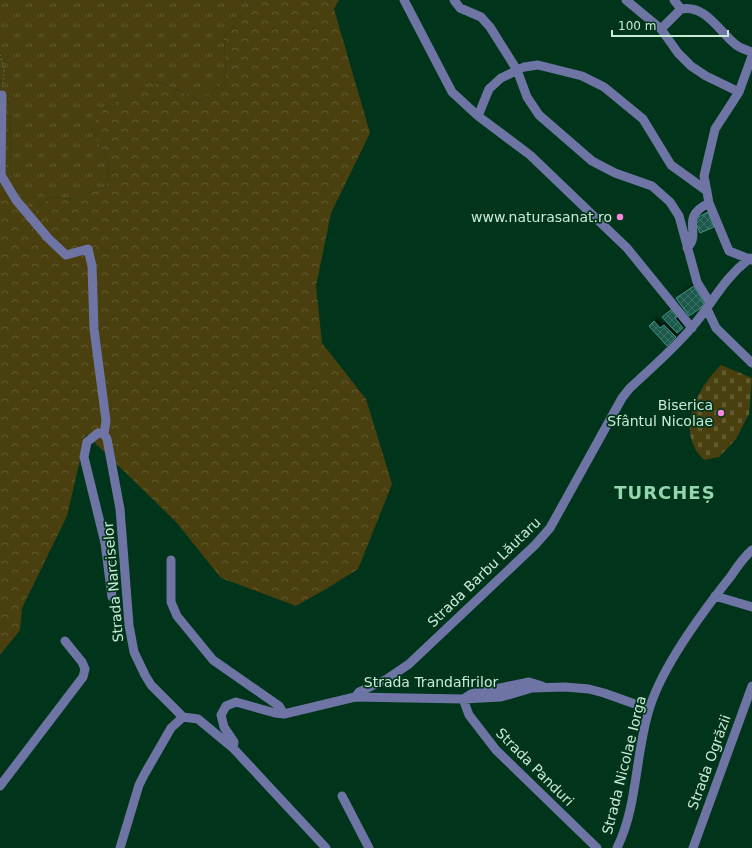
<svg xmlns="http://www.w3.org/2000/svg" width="752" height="848" viewBox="0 0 752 848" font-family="'DejaVu Sans',sans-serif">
	<defs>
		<pattern id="grass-tufts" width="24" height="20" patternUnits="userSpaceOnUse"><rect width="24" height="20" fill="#493f0f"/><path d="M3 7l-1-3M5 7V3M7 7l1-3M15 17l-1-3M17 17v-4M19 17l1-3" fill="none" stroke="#625b31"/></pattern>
		<pattern id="forest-crowns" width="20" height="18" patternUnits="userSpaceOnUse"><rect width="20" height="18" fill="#493f0f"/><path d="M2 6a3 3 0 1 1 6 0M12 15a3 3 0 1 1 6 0" fill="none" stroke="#625b31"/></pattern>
		<pattern id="cemetery-stones" width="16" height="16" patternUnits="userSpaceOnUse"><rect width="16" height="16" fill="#493f0f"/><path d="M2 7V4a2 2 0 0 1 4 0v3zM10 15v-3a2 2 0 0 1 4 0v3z" fill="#625b31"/></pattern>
		<pattern id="building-cross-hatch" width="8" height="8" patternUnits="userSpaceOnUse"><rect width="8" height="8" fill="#1a594c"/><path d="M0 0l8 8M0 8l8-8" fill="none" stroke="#3a7165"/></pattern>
		<filter id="shadow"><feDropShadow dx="3.5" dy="-3.5" stdDeviation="2" flood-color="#0009"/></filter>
	</defs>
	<rect width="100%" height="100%" fill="#00351c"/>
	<path fill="url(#grass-tufts)" d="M0,0H254L224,37L226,80L201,101L160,82L91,127L110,166L106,186L73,199L49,197L32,214L19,204L11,172L10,106L0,80Z"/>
	<path fill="url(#forest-crowns)" d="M254,0H339L334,9L370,133L331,213L316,286L322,343L366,399L392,484L358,569L326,589L296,606L221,578L176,522L86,434L67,516L22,608L20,630L0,655V80L10,106L11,172L19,204L32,214L49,197L73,199L106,186L110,166L91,127L106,107L160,82L201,101L226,80L224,37Z"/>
	<path fill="url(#cemetery-stones)" d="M721,365L752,378L749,414L736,439L719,457L704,460C674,432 697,388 721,365Z"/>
	<path fill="url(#building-cross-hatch)" stroke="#3d9381" filter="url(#shadow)" d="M708,212L714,227L700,233L694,219Z
		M694,286L705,305L689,316L676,298Z
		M673,308L679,315L675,318L683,328L677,333L662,317Z
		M654,321L660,328L664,325L676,337L667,346L649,326Z"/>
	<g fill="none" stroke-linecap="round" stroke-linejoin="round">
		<path stroke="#56826a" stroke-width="1.5" stroke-dasharray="1 3" stroke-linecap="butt" d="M0,55L4,68L3,87"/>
		<path stroke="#6e75a5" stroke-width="9" d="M404,0L452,92L478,116
			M454,0L460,8L481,17L490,27L517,70L527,97L539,115L592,161L615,173L652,186L670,202L679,216L697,282L710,303
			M626,0L661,29L678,53L691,66L706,76L739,92
			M674,0L681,9C705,4 719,31 735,44C739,48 746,50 752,52
			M661,29L681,9
			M752,56L739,92L715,129L704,176L709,203L729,251L752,260
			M2,95L1,175L16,200L48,238L66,255L88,249L92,266L94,329L106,421L104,434
			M687,248C703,233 678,218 709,203
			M707,309L716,328L752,363
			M692,328L627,248L530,155L478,116L489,89L501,78L524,67L538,65L582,76L604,87L643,119L671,165L707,191
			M171,560V602L177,616L213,660L279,706L284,714
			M715,596L752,607
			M112,597L105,543L84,457L87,442L98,433L104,434L107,439L120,509L129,625L134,652L145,675L151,685L183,717L198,719L233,748L326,848
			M542,686L529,682L471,694L463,699L469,715L496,750L597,848
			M355,697L359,692L387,679L409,664L535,545L550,528L622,398L629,389C651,368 674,349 693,326C714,301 723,279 750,258
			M233,748L234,742L224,727L221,715L226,706L236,702L275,713L284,714L355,697L463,699L501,697L532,688L565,687L589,689L604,693L649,709
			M0,786L83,677L85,669L82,662L65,641
			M342,796L369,848
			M120,848L139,785L144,775L171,728L183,717
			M617,848C638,805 635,755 649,710C661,668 704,610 731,576C737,567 744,557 752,550
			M693,848L752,686"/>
	</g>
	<g fill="#fe86e1" stroke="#00351c" stroke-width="1.5">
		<circle cx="620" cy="217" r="4"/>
		<circle cx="721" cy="413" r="4"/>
	</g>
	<g text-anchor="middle" stroke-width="3.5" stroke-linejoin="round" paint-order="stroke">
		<g font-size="14" fill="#caead5" stroke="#00351c" text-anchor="end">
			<text x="612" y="222">www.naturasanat.ro</text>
			<text x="713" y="410">Biserica<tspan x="713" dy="16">Sfântul Nicolae</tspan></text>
		</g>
		<g font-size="14" fill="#caead5" stroke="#00351c">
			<text transform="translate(484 572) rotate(-44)" y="5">Strada Barbu Lăutaru</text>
			<text transform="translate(113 582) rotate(-95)" y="5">Strada Narciselor</text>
			<text x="431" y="687">Strada Trandafirilor</text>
			<text transform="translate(709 762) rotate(-70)" y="5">Strada Ogrăzii</text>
			<text transform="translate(624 765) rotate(-76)" y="5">Strada Nicolae Iorga</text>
			<text transform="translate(535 767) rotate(45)" y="5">Strada Panduri</text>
		</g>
		<g font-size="18" font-weight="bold" letter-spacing="1" fill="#94d6ae" stroke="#00351c">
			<text x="665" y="499">TURCHEȘ</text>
		</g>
	</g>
	<path d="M612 30v6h116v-6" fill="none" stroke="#caead5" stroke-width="2"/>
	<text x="618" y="30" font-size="12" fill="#caead5" stroke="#00351c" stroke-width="3" paint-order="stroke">100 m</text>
</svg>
